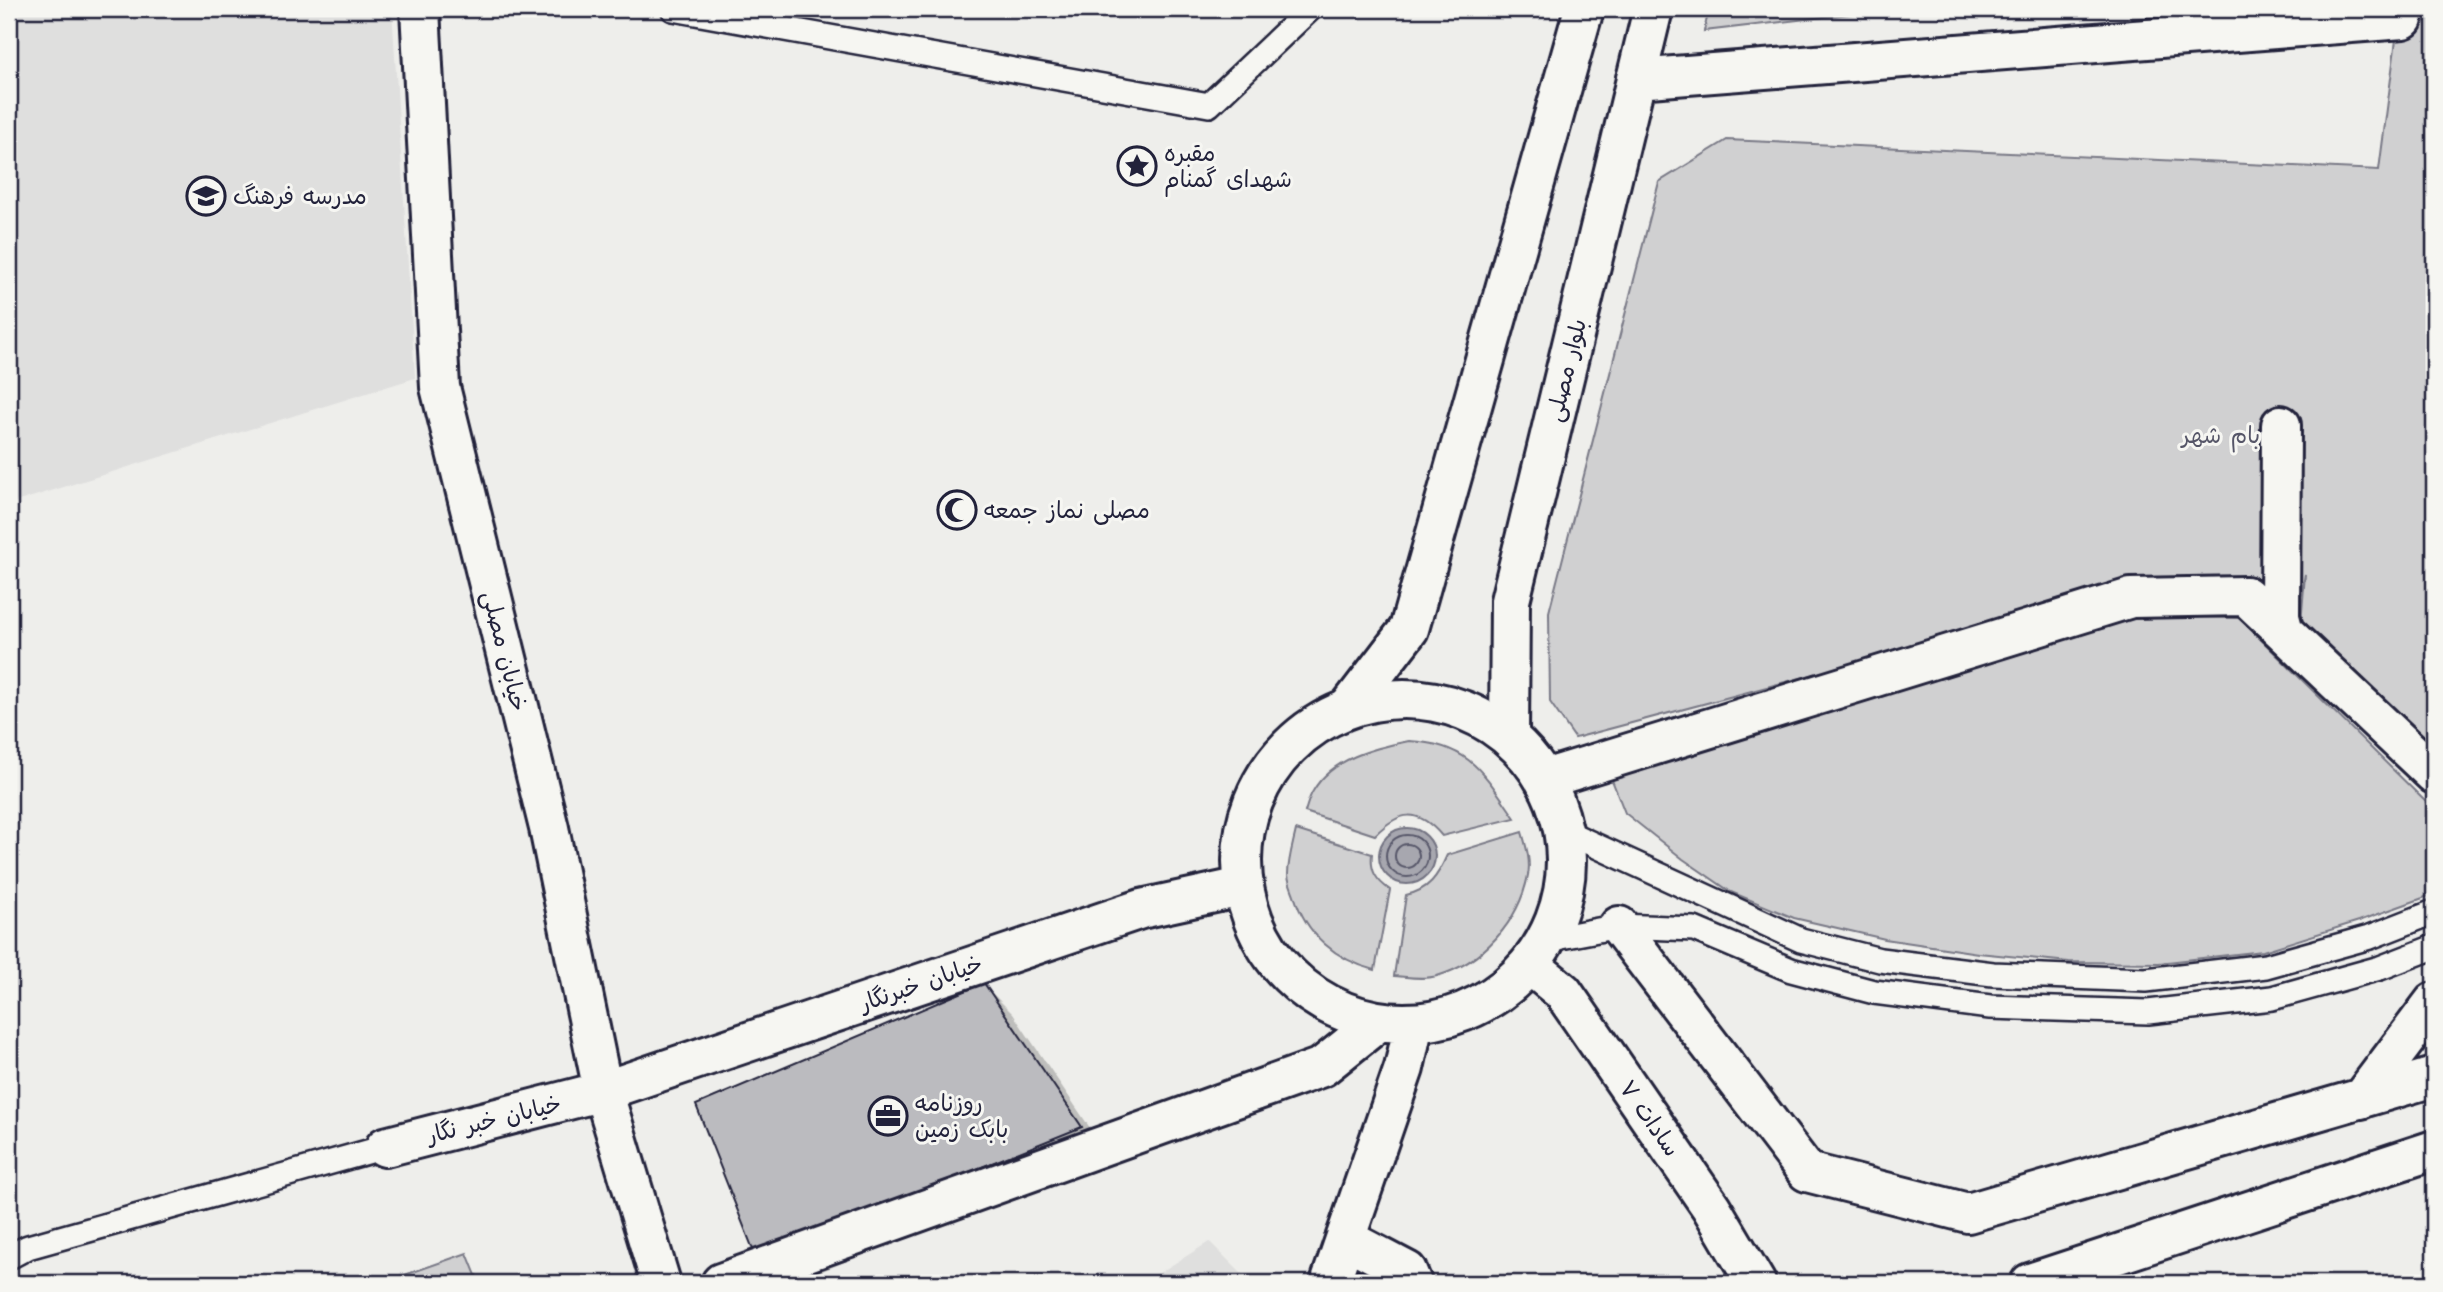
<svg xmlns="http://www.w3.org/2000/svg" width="2443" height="1292" viewBox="0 0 2443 1292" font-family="Kalam,'Playpen Sans Arabic',sans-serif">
	<rect width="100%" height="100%" fill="#eeeeeb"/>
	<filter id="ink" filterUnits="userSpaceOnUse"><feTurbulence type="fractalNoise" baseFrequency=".0143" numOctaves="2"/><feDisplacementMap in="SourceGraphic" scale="14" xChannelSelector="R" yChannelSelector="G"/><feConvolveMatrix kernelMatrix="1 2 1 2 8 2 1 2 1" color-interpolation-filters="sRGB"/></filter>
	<g filter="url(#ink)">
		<path fill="#dfdfde" d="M25,9H392L415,378L9,504V15Z
			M1210,1242L1251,1283H1143L1209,1242Z"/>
		<path fill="#d0d0d1" stroke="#797986" stroke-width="2" d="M1709,9H1893L1704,31Z
			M2400,9H2434V749L2301,625L2305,574L2295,631L2248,588L2015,621L1575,738L1550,702L1549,612L1659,182L1727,140L2379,170Z
			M2138,615L2239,618L2434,810V894L2359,921L2263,951L2159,963L2069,962L1978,953L1885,939L1794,918L1731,892L1683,859L1625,813L1610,775Z
			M1409,741C1469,744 1483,772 1515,818L1442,836C1418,808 1400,810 1375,835L1305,812C1307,806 1309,797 1313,791C1332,758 1374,748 1409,741Z
			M1296,830L1372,854C1370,871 1376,880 1390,890L1375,970C1336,960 1306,935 1294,895C1292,889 1288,881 1288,874C1288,860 1293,844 1296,830Z
			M1522,832C1526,846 1531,861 1528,875C1519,922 1482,963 1437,976C1424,980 1408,977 1394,976L1406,895C1429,890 1438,876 1447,855Z
			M467,1253L479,1283H382Z"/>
		<path fill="#a7a7af" stroke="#727281" stroke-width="2" d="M1379 856a28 28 0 1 1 56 0a28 28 0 1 1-56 0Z"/>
		<path fill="#0003" d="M984,985L1013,1014L1109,1156L792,1283H784L757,1257Z"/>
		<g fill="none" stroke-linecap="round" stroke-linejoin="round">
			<path stroke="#575769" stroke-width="2" d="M1386 856a21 21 0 1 1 42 0a21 21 0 1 1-42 0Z
				M1395 856a12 12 0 1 1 24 0a12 12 0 1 1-24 0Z"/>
		</g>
		<path fill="#bbbbbf" stroke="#22223b" stroke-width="2" d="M984,983L1082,1127L756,1257L696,1105Z"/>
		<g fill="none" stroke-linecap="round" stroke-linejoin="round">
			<g stroke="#22223b" stroke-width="28">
				<path id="service" d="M673,9L1209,105L1310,9
					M1564,831L1801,940L1880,960L1993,974L2146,980L2266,966L2370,937L2434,912
					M1545,940L1619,926L1694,929L1791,970L1874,992L1990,1007L2148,1012L2272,998L2380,968L2434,947
					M9,1257L28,1247L385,1147"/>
			</g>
			<g stroke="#22223b" stroke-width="44">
				<path id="minor" d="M420,9L440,387L549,828L603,1091L661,1283
					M1636,79L2403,19
					M2281,425L2280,617L2284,632
					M1242 861a162 162 0 1 1 324 0a162 162 0 1 1-324 0Z
					M1545,779L2131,598L2246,596L2434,774
					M1619,926L1807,1172L1968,1213L2434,1077
					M1529,964L1563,992L1711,1207L1756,1283
					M2361,1099L2434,1002
					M385,1147L603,1091L1141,909L1242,887
					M1346,1239L1407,1271L1412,1283
					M721,1283L1322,1067L1378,1022
					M1330,1283L1404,1068L1414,1023
					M2030,1283L2434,1150"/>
			</g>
			<g stroke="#22223b" stroke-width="44">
				<path id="tertiary" d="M1350,706L1409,629L1584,9
					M1509,735L1510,601L1653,9"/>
			</g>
			<use href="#service" stroke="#f6f6f2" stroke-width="23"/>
			<use href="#minor" stroke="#f6f6f2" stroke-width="38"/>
			<use href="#tertiary" stroke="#f6f6f2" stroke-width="38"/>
		</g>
	</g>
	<defs>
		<g id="sight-ring" transform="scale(2.0125)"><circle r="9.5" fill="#f6f6f2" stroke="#22223b" stroke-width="1.5"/><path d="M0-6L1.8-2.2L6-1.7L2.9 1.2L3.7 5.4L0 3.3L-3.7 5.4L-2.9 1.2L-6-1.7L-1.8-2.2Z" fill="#22223b"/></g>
		<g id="school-ring" transform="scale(2.0125)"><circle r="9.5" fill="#f6f6f2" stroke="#22223b" stroke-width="1.5"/><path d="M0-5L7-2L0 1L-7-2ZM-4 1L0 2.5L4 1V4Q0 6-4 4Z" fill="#22223b"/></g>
		<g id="mosque-ring" transform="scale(2.0125)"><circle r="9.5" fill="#f6f6f2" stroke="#22223b" stroke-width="1.5"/><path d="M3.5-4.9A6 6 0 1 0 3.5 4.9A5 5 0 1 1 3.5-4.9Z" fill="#22223b"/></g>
		<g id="office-ring" transform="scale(2.0125)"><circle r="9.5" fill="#f6f6f2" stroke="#22223b" stroke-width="1.5"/><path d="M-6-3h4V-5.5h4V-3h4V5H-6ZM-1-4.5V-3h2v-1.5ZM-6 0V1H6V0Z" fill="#22223b"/></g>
	</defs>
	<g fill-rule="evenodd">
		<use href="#sight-ring" x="1137" y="166"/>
		<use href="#school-ring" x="206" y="196"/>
		<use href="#mosque-ring" x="957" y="510"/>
		<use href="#office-ring" x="888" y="1116"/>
	</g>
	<g text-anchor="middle" stroke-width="6" stroke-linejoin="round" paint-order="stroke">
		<g font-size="23" fill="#22223b" stroke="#f6f6f2" text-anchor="start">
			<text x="1164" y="161">مقبره<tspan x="1164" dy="26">شهدای گمنام</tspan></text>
			<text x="233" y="204">مدرسه فرهنگ</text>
			<text x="984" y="518">مصلی نماز جمعه</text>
			<text x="915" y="1111">روزنامه<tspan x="915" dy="26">بابک زمین</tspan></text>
		</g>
		<g font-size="23" fill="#22223b" stroke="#f6f6f2">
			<text transform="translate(1566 370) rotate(-76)" y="8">بلوار مصلی</text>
			<text transform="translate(505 651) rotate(76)" y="8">خیابان مصلی</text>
			<text transform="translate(921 983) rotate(-19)" y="8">خیابان خبرنگار</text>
			<text transform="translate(1650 1118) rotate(55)" y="8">سادات ۷</text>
			<text transform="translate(494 1119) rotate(-14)" y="8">خیابان خبر نگار</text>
		</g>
		<g font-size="23" fill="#565668" stroke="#f6f6f2">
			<text x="2221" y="443">بام شهر</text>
		</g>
	</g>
	<rect width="2443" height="1292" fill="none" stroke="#f6f6f2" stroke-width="35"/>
	<rect x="18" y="18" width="2408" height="1257" fill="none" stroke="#22223b" stroke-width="2.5" filter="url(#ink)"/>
</svg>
